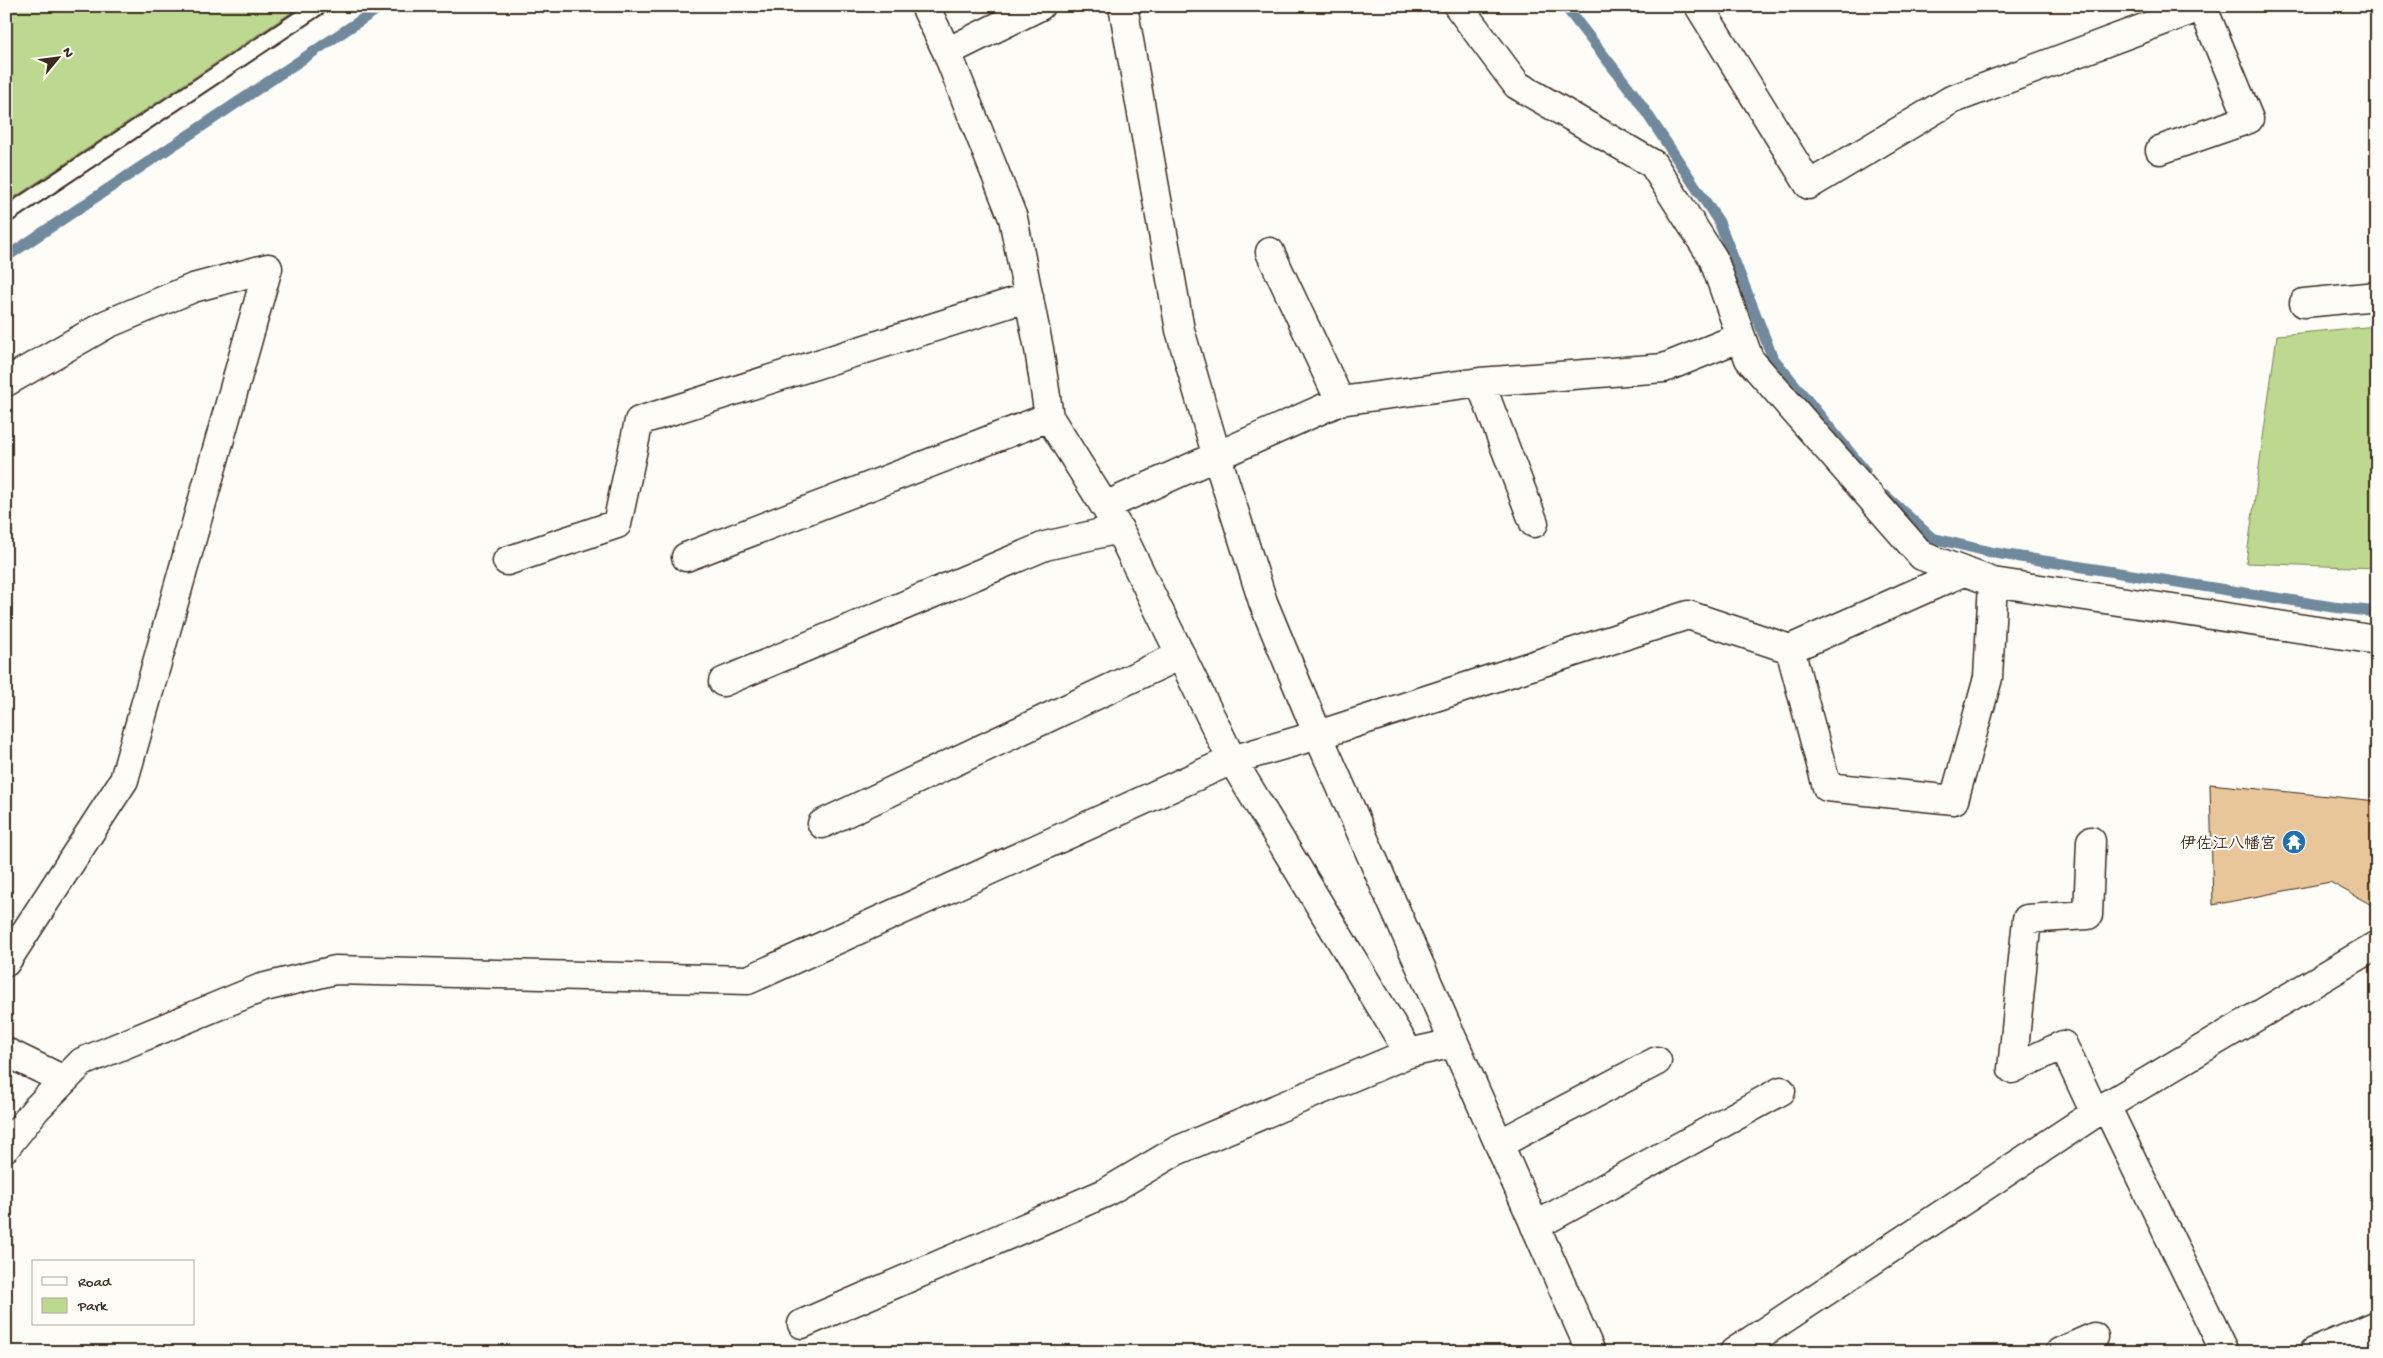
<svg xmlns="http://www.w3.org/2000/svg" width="2383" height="1358" viewBox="0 0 2383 1358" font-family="'Gochi Hand','Klee One',sans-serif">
	<rect width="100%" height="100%" fill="#fdfcf7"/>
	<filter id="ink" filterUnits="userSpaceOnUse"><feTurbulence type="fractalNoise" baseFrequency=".02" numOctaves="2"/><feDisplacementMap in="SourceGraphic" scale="10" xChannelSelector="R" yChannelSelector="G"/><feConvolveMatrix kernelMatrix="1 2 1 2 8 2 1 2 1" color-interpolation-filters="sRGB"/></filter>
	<g filter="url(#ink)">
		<path fill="#bdd990" stroke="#7c8257" d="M6,6H301L6,203Z
			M2377,326V568L2246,563L2277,335Z"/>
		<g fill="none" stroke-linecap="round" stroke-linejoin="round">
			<path stroke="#70899d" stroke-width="11" d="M1565,6L1636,97L1719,222L1773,358L1865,471
				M6,257L382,6
				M1886,496L1932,538L1995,553L2333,607L2377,612"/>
		</g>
		<path fill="#e9c69a" stroke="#3b2a1e" d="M2210,784L2377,801V908L2330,882L2213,905Z"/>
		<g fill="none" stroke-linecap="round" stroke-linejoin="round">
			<g stroke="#3b2a1e" stroke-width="19">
				<path id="service" d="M6,215L319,6"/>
			</g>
			<g stroke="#3b2a1e" stroke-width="31">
				<path id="minor" d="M925,6L947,52L1013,218L1039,349L1049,417L1119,529L1232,760L1409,1053
					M1458,6L1517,85L1653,164L1713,258L1749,359L1922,556L1993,582L2377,640
					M1699,6L1809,185L1951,100L2203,6
					M947,52L1040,6
					M2160,150L2249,119L2203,8
					M1270,252L1340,401
					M2304,303L2377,296
					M6,382L107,324L193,288L268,268
					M1480,382L1534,523
					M1105,506L1340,401L1480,382L1664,368L1741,337
					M686,557L1049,417
					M507,561L617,524L639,421L1029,297
					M1790,649L1963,572
					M723,682L1045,546L1119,529
					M822,824L1181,655
					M2091,841L2088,915L2027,919L2012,1069L2063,1045L2095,1113
					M6,962L124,780L268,268
					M6,1052L64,1080
					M2106,1106L2225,1352
					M1499,1144L1657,1061
					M6,1147L36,1109L82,1062L261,988L335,970L748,980L1232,760L1318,735L1688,615L1790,649L1827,787L1954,800L1988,678L1993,582
					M1535,1226L1781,1091
					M802,1324L1105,1193L1176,1151L1409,1053L1454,1043
					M1734,1352L2106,1106L2377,945
					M2060,1352L2094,1337
					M2314,1352L2377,1325"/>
			</g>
			<g stroke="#3b2a1e" stroke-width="31">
				<path id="tertiary" d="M1123,6L1180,330L1217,457L1263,602L1318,735L1591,1352"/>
			</g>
			<use href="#service" stroke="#fdfcf7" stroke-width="15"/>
			<use href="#minor" stroke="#fdfcf7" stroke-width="28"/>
			<use href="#tertiary" stroke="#fdfcf7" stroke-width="28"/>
		</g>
	</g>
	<defs>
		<g id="temple-disc" transform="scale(1.25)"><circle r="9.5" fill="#1f6fb2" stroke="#fdfcf7"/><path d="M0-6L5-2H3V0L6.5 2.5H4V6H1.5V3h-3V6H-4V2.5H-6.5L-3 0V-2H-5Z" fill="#fff"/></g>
	</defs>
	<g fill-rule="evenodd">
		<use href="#temple-disc" x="2294" y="842"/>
	</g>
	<g text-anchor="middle" stroke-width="4" stroke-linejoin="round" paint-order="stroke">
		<g font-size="16" font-weight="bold" fill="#3b2a1e" stroke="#fdfcf7" text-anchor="end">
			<text x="2276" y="848">伊佐江八幡宮</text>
		</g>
	</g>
	<rect width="2383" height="1358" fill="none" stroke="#fdfcf7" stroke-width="25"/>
	<rect x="12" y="12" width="2358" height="1333" fill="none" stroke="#3b2a1e" stroke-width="2" filter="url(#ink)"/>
	<rect x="32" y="1260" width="162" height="65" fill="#fdfcf7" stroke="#afa8a0"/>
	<rect x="42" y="1277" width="25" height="8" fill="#fdfcf7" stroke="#afa8a0"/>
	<text x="78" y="1286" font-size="15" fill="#3b2a1e">Road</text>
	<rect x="42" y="1298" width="25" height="15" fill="#bdd990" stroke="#afa8a0"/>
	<text x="78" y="1310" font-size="15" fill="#3b2a1e">Park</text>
	<g transform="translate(58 58) rotate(61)" stroke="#fdfcf7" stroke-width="4" paint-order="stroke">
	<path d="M0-4L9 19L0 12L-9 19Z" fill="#3b2a1e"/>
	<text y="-8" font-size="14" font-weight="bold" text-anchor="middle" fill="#3b2a1e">N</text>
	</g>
</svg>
